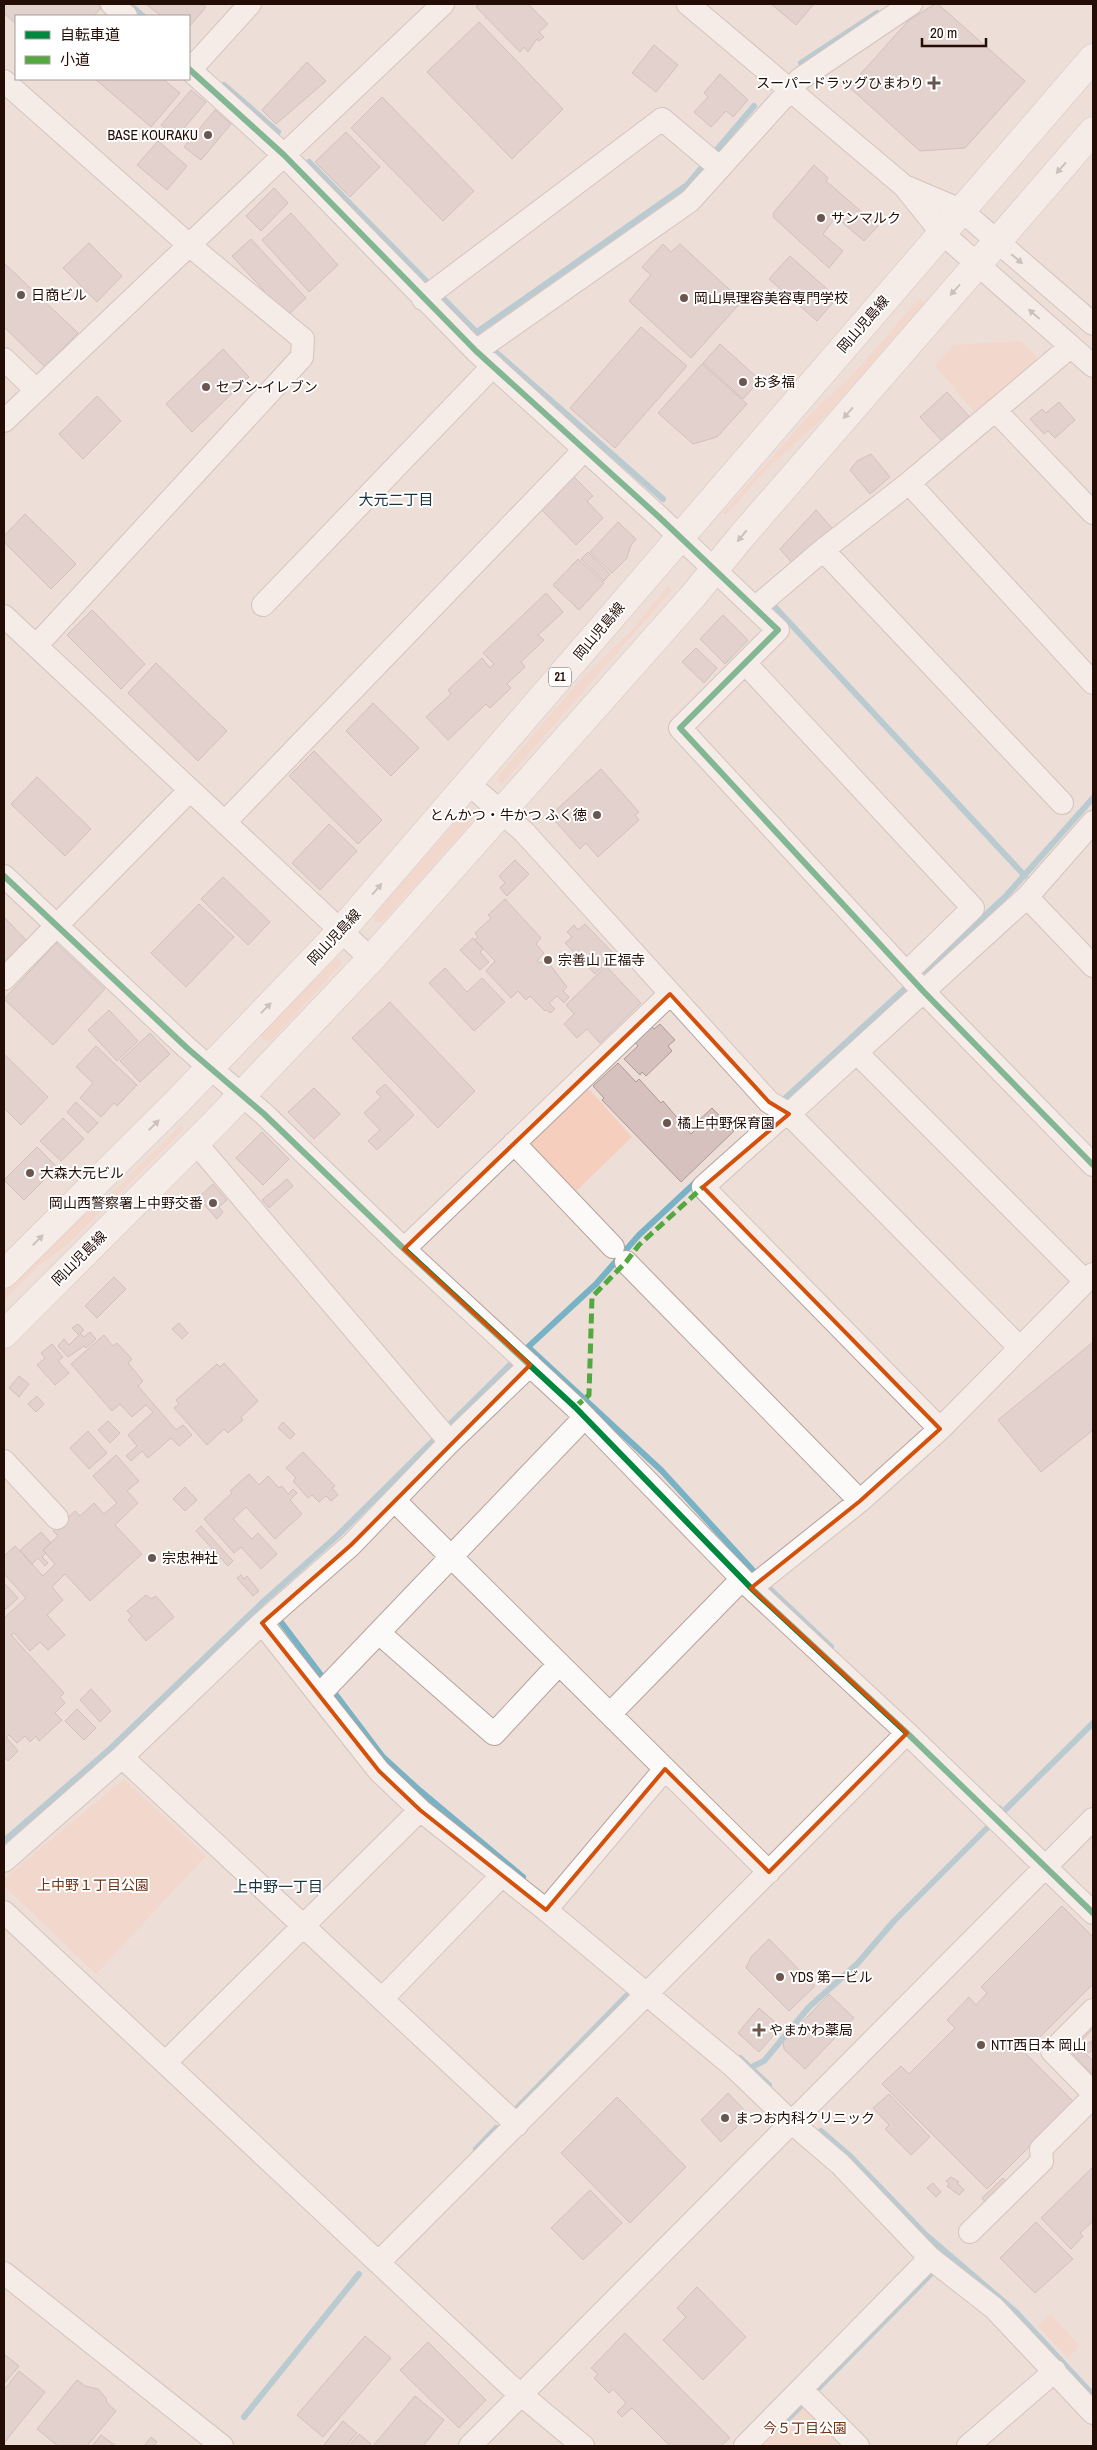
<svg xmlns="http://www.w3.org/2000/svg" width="1097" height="2450" viewBox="0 0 1097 2450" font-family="'Archivo Narrow','Noto Sans JP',sans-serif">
	<rect width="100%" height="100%" fill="#eeded8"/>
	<path fill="#f5cebe" d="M922,299L923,305L826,415L765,471L726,515L723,513L805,420L857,370L918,300Z
		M1020,341L1036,355V361L975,413L935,366L954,345Z
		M668,586L672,590L503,783H499L497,777L575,686L629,633Z
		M462,815L470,816L471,823L382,922H375L374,915Z
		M337,958L341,960V964L271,1041L263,1040L261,1036L263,1031Z
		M587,1087L632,1137L571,1196L527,1144Z
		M180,1126L183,1127V1130L67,1245L38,1266L4,1300V1293L85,1213L114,1192Z
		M124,1779L206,1856L96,1974L4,1886V1879Z
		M1050,2314L1080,2346L1068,2358L1038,2326Z
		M803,2406L848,2446H763Z"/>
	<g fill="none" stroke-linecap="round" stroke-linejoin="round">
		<path stroke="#78b3c5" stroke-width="6" d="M129,4L143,16
			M801,63L877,13
			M224,85L278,132
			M309,162L498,354L663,499
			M477,332L687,185L754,106
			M774,606L1025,876
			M780,1103L1005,897L1093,798
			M528,1347L661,1470L770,1589L831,1647
			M281,1622L383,1757L417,1788L523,1877
			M999,1808L1003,1812L1093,1723
			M4,1841L111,1748L264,1601L337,1536L528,1347L596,1284L639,1235L698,1180
			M740,2058L769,2085
			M752,2067L764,2061L809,2007L857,1964L894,1921L988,1827
			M517,2108L633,1989
			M821,2131L850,2156L926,2235L1016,2312L1093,2395
			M476,2149L496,2128
			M244,2417L359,2274
			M786,2421L931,2274"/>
	</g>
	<path fill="#d6c1be" stroke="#ad9a97" d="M4,4H97L101,8L94,16H16V24L4,13Z
		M146,4H203L206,7L189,27V16H161Z
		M479,4H528L548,24L539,32L544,37L539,41L537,39L528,52L524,47L520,52L476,7Z
		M771,4H814L796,25Z
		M935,4H938L1025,81L965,148L920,151L849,87L908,21Z
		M479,22L563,109L512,159L427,72Z
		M654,45L678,65L656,92L632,73Z
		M307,62L326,81L276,124L262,110Z
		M720,74L748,100L733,117L726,111L711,127L694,112L708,97L704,93Z
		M95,79H163L180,93L151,127Z
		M191,90L206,102L176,138L161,125Z
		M382,97L474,191L443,221L351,128Z
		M215,110L231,124L201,160L184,147Z
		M346,132L380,167L350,197L315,162Z
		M158,141L187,166L167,190L137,165Z
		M814,165L828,178L826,181L878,226L864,241L836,217L823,234L843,251L829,268L773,217L774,212Z
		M274,188L288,203L261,231L246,216Z
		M291,213L338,265L309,292L262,240Z
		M251,239L306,298L287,316L232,256Z
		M89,243L122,276L97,302L63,268Z
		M663,244L671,252L680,244L742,301L691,358L629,301L651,275L642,267Z
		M790,256L837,298L817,321L769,279Z
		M4,263L78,333L45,367L4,327Z
		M641,327L687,366L615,448L570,408Z
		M720,344L760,380L743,399L703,363Z
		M223,349L249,377L192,432L166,404Z
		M702,364L747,404L717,437L693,444L658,413Z
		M947,392L969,416L942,441L920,417Z
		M97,396L121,421L83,459L59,434Z
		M1059,402L1075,420L1055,438L1048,431L1044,434L1030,419L1042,409L1046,413Z
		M871,454L890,477L870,494L850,470L857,461Z
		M570,473L593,496L587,501L603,518L576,545L537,505Z
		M816,510L833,529L793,564L780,549Z
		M25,514L76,564L51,589L4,542V536Z
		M618,522L636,539L631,545L627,558L612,573L590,552Z
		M588,552L610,574L604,581L581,559Z
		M578,559L604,583L579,610L553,585Z
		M546,593L563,612L538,635L544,640L521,662L525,667L507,684L511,688L490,708L486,704L448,740L426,717L451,694L448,690L482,658L490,668L494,664L483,653Z
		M92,610L145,664L121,689L67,635Z
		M723,615L748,640L725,664L700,639Z
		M696,648L717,668L704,683L682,662Z
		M156,663L227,731L198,761L128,693Z
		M373,703L419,748L391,776L346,731Z
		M314,751L382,820L358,844L289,776Z
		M601,769L639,812L635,815L639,820L598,857L586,843L580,849L556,822L561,818L555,811Z
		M37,777L91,829L65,856L11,804Z
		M329,824L357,851L320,890L292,863Z
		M515,860L529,874L507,896L500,888L505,883L499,876Z
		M223,877L270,922L248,945L201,899Z
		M505,899L541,938L536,944L544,953L537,961L540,963L545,958L567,987L563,991L569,997L564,1003L557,996L549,1003L555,1009L550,1013L547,1010L545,1011L530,996L526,1000L518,991L511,998L486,971L495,961L475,940L478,937L475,933L491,918L488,915Z
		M199,904L234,937L186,987L151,953Z
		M4,917L29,943L4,969Z
		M585,924L615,955L595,974L565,943L572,937L567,932L574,925L578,930Z
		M473,938L483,949L480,952L489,962L480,970L460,950Z
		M56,943L105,989L53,1045L4,999Z
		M606,966L641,1003L600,1043L587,1029L577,1038L564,1024L574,1014L566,1005Z
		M445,968L467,992L482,978L505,1002L474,1031L429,983Z
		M390,1002L475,1091L438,1128L352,1038Z
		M109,1010L138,1041L117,1061L88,1030Z
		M660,1024L675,1040L668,1046L672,1051L646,1076L642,1072L640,1075L624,1059L638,1046L635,1042L652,1027L654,1029Z
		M150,1033L170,1054L140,1082L120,1061Z
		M96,1046L137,1085L117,1106L114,1103L101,1117L80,1098L93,1083L76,1067Z
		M4,1054L48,1097L21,1125L4,1108Z
		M618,1063L636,1082L639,1079L661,1103L663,1101L691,1134L698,1127L695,1124L712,1108L734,1131L681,1182L602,1100L604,1098L593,1086Z
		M385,1084L414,1115L377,1150L368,1141L380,1130L364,1113L381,1097L376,1092Z
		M314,1088L340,1114L314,1139L288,1112Z
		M76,1102L98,1123L88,1133L67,1112Z
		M63,1118L84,1139L61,1161L40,1141Z
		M262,1132L289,1159L263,1185L236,1158Z
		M37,1147L57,1167L24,1200L4,1180Z
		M287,1179L293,1186L269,1208L262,1200Z
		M213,1184L227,1200L219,1207L223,1212L217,1219L198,1198Z
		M114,1277L126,1289L97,1318L85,1306Z
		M179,1323L188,1333L182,1339L172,1329Z
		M78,1324L84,1330L80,1333L84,1337L90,1332L96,1339L86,1348L84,1346L68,1357L58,1346L64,1339L69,1345L79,1335L72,1328Z
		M104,1335L113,1346L117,1343L132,1359L128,1363L143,1381L138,1386L176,1430L183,1425L192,1435L179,1446L171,1438L148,1458L142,1451L131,1461L126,1456L137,1446L128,1435L153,1412L146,1405L132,1417L120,1404L112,1411L71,1364Z
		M1093,1342V1430L1041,1472L998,1420Z
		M52,1344L63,1357L58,1361L69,1373L55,1385L37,1365L45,1358L41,1353Z
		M224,1363L258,1401L241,1417L243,1420L228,1433L224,1429L207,1445L174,1408L179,1404L176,1400L217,1364L220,1367Z
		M19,1376L29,1384L19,1397L9,1388Z
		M37,1396L44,1404L36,1412L28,1404Z
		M108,1421L120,1433L110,1443L98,1430Z
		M283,1422L295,1434L290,1439L278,1428Z
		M88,1431L107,1453L89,1469L70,1448Z
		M303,1452L335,1486L332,1488L338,1495L331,1501L326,1496L319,1502L312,1495L308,1498L293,1481L296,1478L286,1468Z
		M116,1455L139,1481L127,1491L138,1503L115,1525L142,1554L90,1601L65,1574L52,1587L63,1600L47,1615L65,1635L48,1650L40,1642L30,1651L14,1633L11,1635L64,1693L60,1697L65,1703L55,1713L62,1720L39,1741L36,1736L30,1742L25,1736L17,1743L9,1735L6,1737L18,1751L8,1761L4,1757V1618L26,1598L4,1574V1556L15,1546L43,1576L55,1564L43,1550L58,1536L53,1531L75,1511L80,1516L94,1503L104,1514L117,1503L93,1476Z
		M249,1474L259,1485L268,1476L279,1488L282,1486L288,1494L293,1489L297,1493L290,1500L302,1514L275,1539L246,1507L233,1519L252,1539L258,1533L277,1554L261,1569L241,1547L234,1553L204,1519L232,1493L230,1491Z
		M185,1487L197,1500L185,1511L173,1499Z
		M201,1526L233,1561L228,1566L196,1531Z
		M41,1532L51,1543L43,1550L46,1553L42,1557L48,1563L45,1566L38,1558L32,1564L20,1550Z
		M241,1575L244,1579L247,1576L259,1591L253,1596L237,1578Z
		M4,1583L18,1598L6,1609L4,1607Z
		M146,1595L151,1599L156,1596L174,1617L146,1641L128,1620L132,1616L127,1611Z
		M91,1689L111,1711L100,1722L80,1700Z
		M77,1709L96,1728L84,1740L65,1721Z
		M1062,1906L1093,1937V1984L1035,2042L1031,2038L1021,2049L1074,2102L987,2189L882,2084L901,2066L909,2074L955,2028L947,2020L969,1997L976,2005L987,1993L981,1987Z
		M769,1939L815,1986L789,2011L746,1968L751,1957Z
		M829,1994L854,2018L805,2069L784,2049L783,2042Z
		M759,2008L781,2027L759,2052L738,2033Z
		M1093,2016V2029L1077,2045L1093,2061V2075L1069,2050L1067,2041Z
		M1091,2041L1093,2050L1089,2053L1083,2047Z
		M728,2093L749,2115L721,2142L701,2120Z
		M889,2094L930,2137L911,2155L885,2129L889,2125L873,2108Z
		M617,2097L686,2167L630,2223L561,2153Z
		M1093,2167V2221L1080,2233L1083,2236L1071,2249L1041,2218Z
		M951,2177L959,2182L957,2183L964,2190L959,2195L947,2186L949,2184L946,2181Z
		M1003,2178L1007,2182L985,2202L982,2198Z
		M933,2183L941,2192L936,2197L927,2188Z
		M590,2190L622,2223L583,2260L551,2228Z
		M1036,2222L1073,2259L1035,2293L1000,2258Z
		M697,2287L746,2337L703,2380L663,2340L686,2317L677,2308Z
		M625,2333L730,2438L721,2446H670L632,2408L622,2417L617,2412L626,2403L613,2389L609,2393L594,2378L598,2374L591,2368Z
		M365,2336L391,2358L323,2437L297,2415Z
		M428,2342L486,2400L459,2428L400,2370Z
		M4,2354L19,2366L4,2384Z
		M19,2371L45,2392L4,2443V2390Z
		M77,2380L85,2386L98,2389L106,2398L107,2403L116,2411L87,2446H58L37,2429Z
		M415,2396L444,2420L423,2446H373Z
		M343,2421L357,2433L346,2446H323Z
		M359,2434L371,2444L369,2446H349Z
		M101,2435L116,2446H92Z
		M151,2437L157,2442L153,2446H144Z"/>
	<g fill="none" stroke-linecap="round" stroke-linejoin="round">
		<g stroke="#b5a39c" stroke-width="24">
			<path id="minor" d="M112,4L126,16
				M688,4L904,186L941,232L1093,366
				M189,69L284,155L476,351L659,517L778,630L680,728L924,992L1093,1165
				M190,70L250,4
				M4,81L189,245L303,339L302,357L36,646
				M907,187L961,210L1093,324
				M423,299L662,119L720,168
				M476,351L690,201L800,79L911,4
				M4,359L36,390
				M995,410L1093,513
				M4,421L443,4
				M909,483L1093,683
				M823,550L1062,803
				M263,605L493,366
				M756,607L823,550L909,483L1070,347
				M4,616L371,959
				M745,663L973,908L906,973
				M469,784L524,832L769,1102L789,1114L1020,1348
				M225,822L584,450
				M4,876L187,1048L264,1114L404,1249L575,1407L751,1588L907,1733L1093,1913
				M1027,897L1093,966
				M4,979L190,790
				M857,1053L1085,1281
				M195,1142L450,1442
				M514,1143L613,1247
				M404,1249L670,994
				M626,1262L860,1501
				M940,1429L703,1187L780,1118L789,1114L1027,897L1093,822
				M4,1461L57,1518
				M395,1501L769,1872
				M751,1588L860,1501L940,1429L1093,1274
				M262,1623L379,1771L420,1810L546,1910L734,2067L792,2123L840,2164L930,2258L994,2308L1093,2413
				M379,1633L494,1734L559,1664
				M319,1695L585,1417
				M610,1714L742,1579
				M122,1757L517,2125
				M4,1861L122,1757L262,1623L351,1545L450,1442L530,1365
				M546,1910L665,1769
				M4,1912L507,2383L583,2446
				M382,1999L502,1875
				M1093,2010L1052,2051L1093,2093
				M166,2062L420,1810
				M970,2232L1042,2161L1041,2149L1093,2097
				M379,2262L907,1733
				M4,2273L222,2446
				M801,2389L858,2446
				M470,2446L1093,1819
				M745,2446L930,2258
				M968,2446L1055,2371"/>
		</g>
		<g stroke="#b5a39c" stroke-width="29">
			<path id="major" d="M4,1274L176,1103L341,931L1093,58
				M4,1334L218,1120L371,959L693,596L741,537L1093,131"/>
		</g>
		<use href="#minor" stroke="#fcfaf9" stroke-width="22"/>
		<use href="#major" stroke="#fcfaf9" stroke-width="28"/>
		<path stroke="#53a840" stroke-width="5" stroke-dasharray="10 5" stroke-linecap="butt" d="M575,1407L589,1395L592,1297L626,1262L639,1245L703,1187"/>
		<g stroke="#fff" stroke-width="9">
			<path id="cycleway" d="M189,69L284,155L476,351L659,517L778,630L680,728L924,992L1093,1165
				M4,876L187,1048L264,1114L404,1249L575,1407L751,1588L907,1733L1093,1913"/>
		</g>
		<use href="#cycleway" stroke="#00873e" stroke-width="6"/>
	</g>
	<defs><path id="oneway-solid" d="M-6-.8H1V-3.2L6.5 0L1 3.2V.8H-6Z" transform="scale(1.25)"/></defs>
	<g fill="#a69b97">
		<use href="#oneway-solid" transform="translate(1061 168) rotate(131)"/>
		<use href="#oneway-solid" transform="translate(1017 259) rotate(40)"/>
		<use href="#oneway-solid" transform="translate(955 290) rotate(132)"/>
		<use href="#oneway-solid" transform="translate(1034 314) rotate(-139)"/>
		<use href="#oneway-solid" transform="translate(848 413) rotate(131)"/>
		<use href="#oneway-solid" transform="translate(742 536) rotate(130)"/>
		<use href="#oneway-solid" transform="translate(377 889) rotate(-49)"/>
		<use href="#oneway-solid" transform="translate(266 1008) rotate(-46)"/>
		<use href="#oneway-solid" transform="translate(154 1125) rotate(-45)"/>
		<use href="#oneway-solid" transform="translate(38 1240) rotate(-45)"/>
	</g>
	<path d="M0 0H1097V2450H0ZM670,994L769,1102L789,1114L703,1187L940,1429L860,1501L751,1588L907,1733L769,1872L665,1769L546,1910L420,1810L379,1771L262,1623L351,1545L530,1365L404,1249Z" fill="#eeded8" fill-opacity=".55" fill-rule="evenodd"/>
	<path fill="none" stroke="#d4510b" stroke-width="4" stroke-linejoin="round" d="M670,994L769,1102L789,1114L703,1187L940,1429L860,1501L751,1588L907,1733L769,1872L665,1769L546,1910L420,1810L379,1771L262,1623L351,1545L530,1365L404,1249Z"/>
	<g fill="#6b564f" stroke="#fff" stroke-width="2">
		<path d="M931.5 75.5h5v5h5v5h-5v5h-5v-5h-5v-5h5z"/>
		<circle cx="208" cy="135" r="5"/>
		<circle cx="821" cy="218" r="5"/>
		<circle cx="21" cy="295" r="5"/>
		<circle cx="684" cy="298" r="5"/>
		<circle cx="743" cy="382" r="5"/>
		<circle cx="206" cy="387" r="5"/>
		<circle cx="597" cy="815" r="5"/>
		<circle cx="548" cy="960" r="5"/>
		<circle cx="667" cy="1123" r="5"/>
		<circle cx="30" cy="1173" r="5"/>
		<circle cx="213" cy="1203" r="5"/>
		<circle cx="152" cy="1558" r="5"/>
		<circle cx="780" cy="1977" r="5"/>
		<path d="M756.5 2022.5h5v5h5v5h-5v5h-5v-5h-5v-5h5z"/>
		<circle cx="981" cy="2045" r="5"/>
		<circle cx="725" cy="2118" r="5"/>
	</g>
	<g text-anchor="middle" stroke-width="4" stroke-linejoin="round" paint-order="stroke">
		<rect fill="#fff" stroke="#665650" stroke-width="1" x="549" y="667.5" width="22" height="19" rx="4"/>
		<g font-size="12" font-weight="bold" fill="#240d05">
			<text x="560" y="681">21</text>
		</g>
		<g font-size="14" fill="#240d05" stroke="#fff" text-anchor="start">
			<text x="924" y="88" text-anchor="end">スーパードラッグひまわり</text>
			<text x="198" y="140" text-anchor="end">BASE KOURAKU</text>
			<text x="831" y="223">サンマルク</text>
			<text x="31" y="300">日商ビル</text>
			<text x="694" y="303">岡山県理容美容専門学校</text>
			<text x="753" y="387">お多福</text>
			<text x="216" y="392">セブン-イレブン</text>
			<text x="587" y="820" text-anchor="end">とんかつ・牛かつ ふく徳</text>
			<text x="558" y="965">宗善山 正福寺</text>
			<text x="677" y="1128">橘上中野保育園</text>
			<text x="40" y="1178">大森大元ビル</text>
			<text x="203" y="1208" text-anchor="end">岡山西警察署上中野交番</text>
			<text x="162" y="1563">宗忠神社</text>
			<text x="790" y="1982">YDS 第一ビル</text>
			<text x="769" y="2035">やまかわ薬局</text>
			<text x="991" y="2050">NTT西日本 岡山</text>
			<text x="735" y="2123">まつお内科クリニック</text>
		</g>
		<g font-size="14" fill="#240d05" stroke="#fff">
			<text transform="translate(863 324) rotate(-49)" y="5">岡山児島線</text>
			<text transform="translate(599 631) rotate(-50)" y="5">岡山児島線</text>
			<text transform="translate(334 937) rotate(-47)" y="5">岡山児島線</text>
			<text transform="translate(79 1258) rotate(-45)" y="5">岡山児島線</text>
		</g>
		<g font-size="14" fill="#723214" stroke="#fff">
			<text x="93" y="1890">上中野１丁目公園</text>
			<text x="805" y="2433">今５丁目公園</text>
		</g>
		<g font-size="15" fill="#17343f" stroke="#fff">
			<text x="396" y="505">大元二丁目</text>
			<text x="278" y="1892">上中野一丁目</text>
		</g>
	</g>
	<rect width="1097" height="2450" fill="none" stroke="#240d05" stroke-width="10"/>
	<rect x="15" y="15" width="175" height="65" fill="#ffffff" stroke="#a79e9b"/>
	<rect x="25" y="31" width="25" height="8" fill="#00873e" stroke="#a79e9b"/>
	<text x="60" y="40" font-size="15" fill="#240d05">自転車道</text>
	<rect x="25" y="56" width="25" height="8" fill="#53a840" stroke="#a79e9b"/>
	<text x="60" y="65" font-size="15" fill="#240d05">小道</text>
	<path d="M922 38v8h64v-8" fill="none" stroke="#240d05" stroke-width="2.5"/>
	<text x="930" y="38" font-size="15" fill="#240d05" stroke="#ffffff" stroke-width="4" paint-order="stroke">20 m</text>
</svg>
